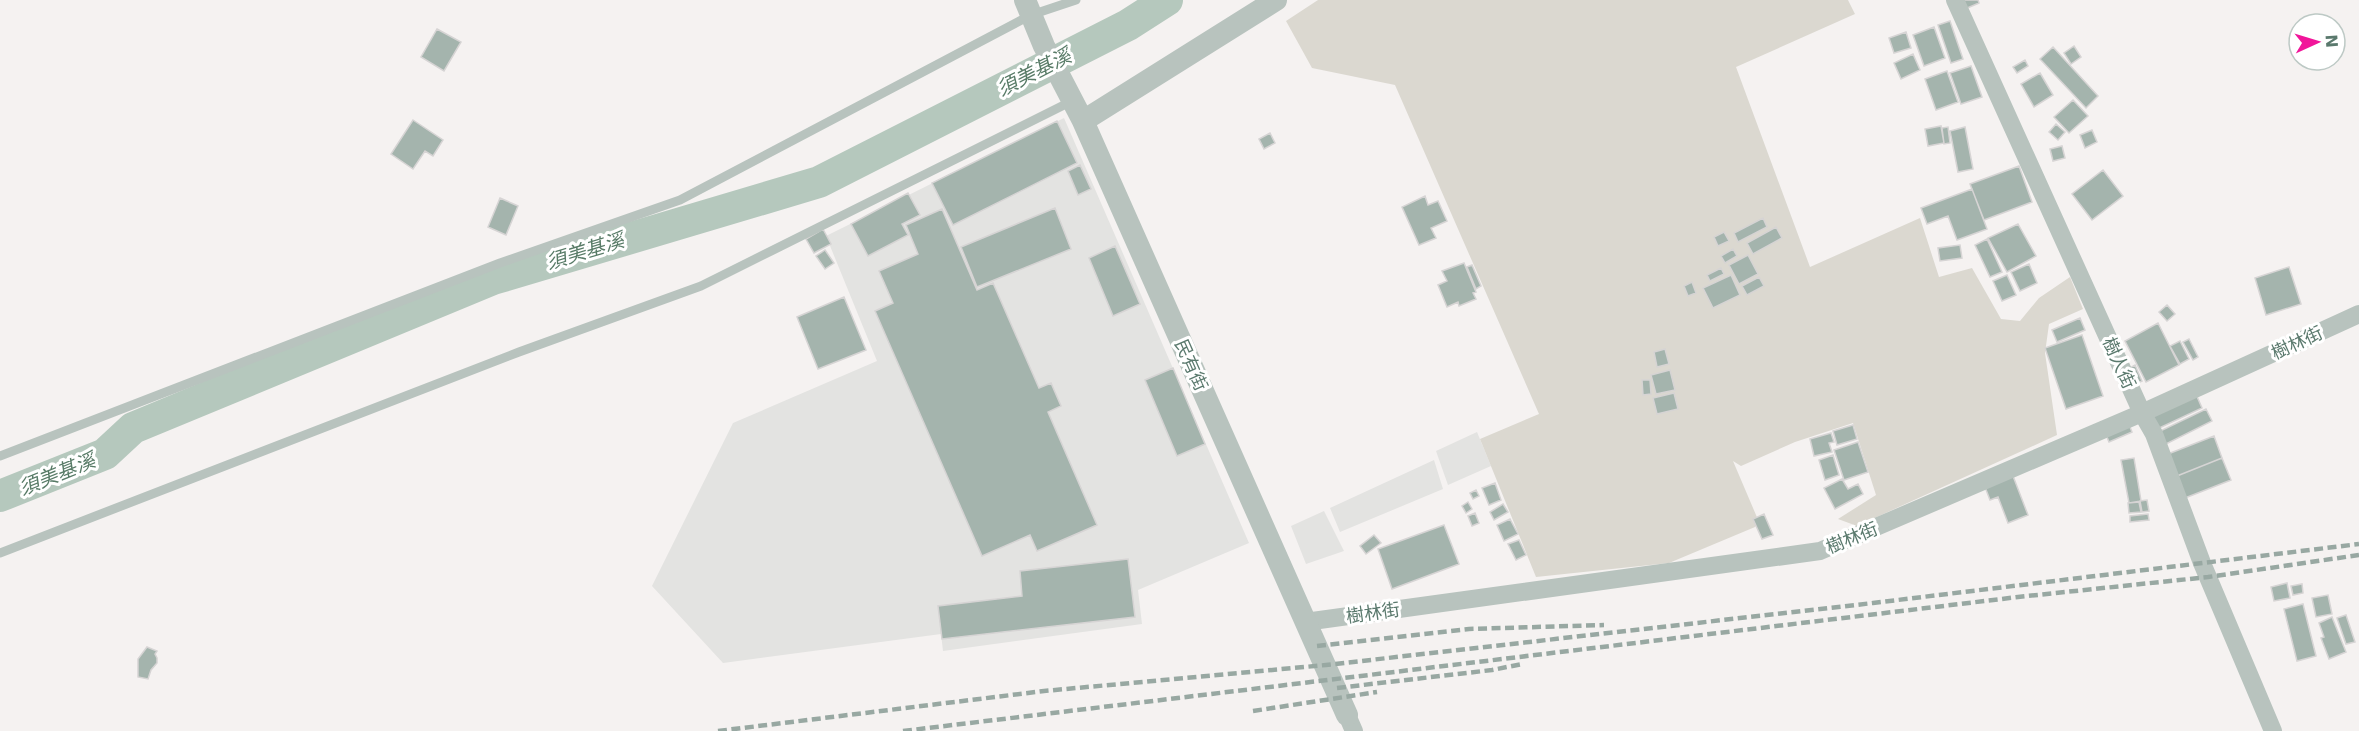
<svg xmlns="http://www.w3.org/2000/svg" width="2359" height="731" viewBox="0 0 2359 731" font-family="'DejaVu Sans','Noto Sans TC',sans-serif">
	<rect width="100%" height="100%" fill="#f5f2f1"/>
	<path fill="#e3e3e1" d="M1064,118L1249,543L1138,590L1142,624L943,651L941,634L723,663L652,586L733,423L877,361L826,236Z
		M1477,432L1491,466L1448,485L1436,451Z
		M1434,460L1443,489L1340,532L1330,508Z
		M1324,511L1344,551L1306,564L1291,526Z"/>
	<path fill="#dbd8d0" d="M1318,0H1848L1855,14L1736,67L1810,267L1920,218L1939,277L1972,268L2001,319L2020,321L2039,298L2070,277L2083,309L2049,324L2045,353L2057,435L1857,526L1838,519L1876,495L1853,423L1795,442L1741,466L1733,461L1759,522L1755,527L1669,563L1536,577L1480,439L1539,414L1395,85L1312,68L1286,21Z"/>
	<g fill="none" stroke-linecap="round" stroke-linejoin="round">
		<path stroke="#b5c8bd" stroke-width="32" d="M0,496L105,454L133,428L493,279L819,182L1128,25L1167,0"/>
	</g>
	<path fill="#a4b4ad" stroke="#d6d4d4" stroke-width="1.5" d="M1961,0H1978L1979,3L1965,9Z
		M1950,21L1963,59L1951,63L1938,25Z
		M1934,27L1945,58L1924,66L1913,35Z
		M437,29L461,42L444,71L421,57Z
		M1906,32L1911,48L1894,53L1889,38Z
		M2074,46L2081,57L2071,64L2064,53Z
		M2053,47L2098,96L2086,108L2040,59Z
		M1913,54L1920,70L1901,79L1894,63Z
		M2025,60L2028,66L2017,73L2013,67Z
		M1971,66L1982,97L1961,104L1950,73Z
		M1947,71L1958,102L1936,110L1925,79Z
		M2040,73L2053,95L2034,107L2021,84Z
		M2073,100L2088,116L2069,133L2054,117Z
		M413,120L443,140L433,156L425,151L413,169L391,154Z
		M1057,121L1077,163L953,225L932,183Z
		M2056,124L2065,132L2058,140L2049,132Z
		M1941,126L1944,143L1928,146L1925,129Z
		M1948,127L1950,143L1944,144L1942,128Z
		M1965,127L1973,169L1958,172L1950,131Z
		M2092,130L2097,142L2085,148L2080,135Z
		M1270,133L1275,143L1264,149L1259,139Z
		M2062,146L2065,158L2053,161L2050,149Z
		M1080,165L1091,189L1078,195L1068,171Z
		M2019,166L2032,202L1984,220L1970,184Z
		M2103,170L2123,196L2092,220L2072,194Z
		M1972,189L1987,229L1957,240L1948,216L1927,224L1921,208Z
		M908,193L920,215L902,224L908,235L868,256L851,224Z
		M1425,196L1428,205L1438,201L1447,221L1431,228L1436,238L1419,245L1402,207Z
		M500,198L518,206L506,235L488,227Z
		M1055,208L1071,249L977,287L961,247Z
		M942,209L977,290L993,283L1039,388L1051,383L1061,406L1048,412L1097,525L1037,551L1030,535L982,556L875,311L893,303L879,271L918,254L906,225Z
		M1763,218L1767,227L1738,242L1734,233Z
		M2018,224L2036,256L2007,272L1988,238Z
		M1776,227L1782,238L1753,254L1747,243Z
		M823,229L831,244L814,253L806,239Z
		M1724,232L1729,241L1718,246L1714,237Z
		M1987,239L2002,272L1990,277L1975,245Z
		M1960,245L1962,258L1940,261L1938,248Z
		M1115,246L1140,304L1113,316L1089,258Z
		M1733,249L1737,256L1725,263L1721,256Z
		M825,250L834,263L825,269L816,256Z
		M1748,255L1758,274L1739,284L1729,265Z
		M1464,263L1476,292L1473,293L1476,299L1459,306L1458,302L1447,307L1438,285L1447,281L1442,271Z
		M2029,264L2037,283L2020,291L2011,272Z
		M1472,265L1481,286L1476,289L1467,267Z
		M2289,267L2301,304L2266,315L2255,278Z
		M1721,268L1724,274L1710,281L1707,275Z
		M1731,275L1740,295L1713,308L1703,288Z
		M2007,275L2016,295L2002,301L1993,281Z
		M1759,277L1764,286L1747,295L1742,286Z
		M1692,282L1696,293L1688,296L1684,286Z
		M844,297L866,350L818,369L797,317Z
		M2167,305L2175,314L2167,321L2159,312Z
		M2080,318L2085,330L2057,342L2052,330Z
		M2158,323L2179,365L2146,382L2125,341Z
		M2082,335L2103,396L2066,409L2045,348Z
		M2189,339L2198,357L2193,360L2183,342Z
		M2180,341L2189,359L2180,364L2170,346Z
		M1665,349L1669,364L1657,367L1654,352Z
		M2135,365L2142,381L2135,384L2128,369Z
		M1173,368L1205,444L1177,456L1145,380Z
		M1670,370L1675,390L1656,394L1651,375Z
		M1642,380H1650L1651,394L1643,395Z
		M2195,392L2202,408L2153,431L2146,415Z
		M1674,393L1678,409L1657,414L1653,398Z
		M2206,409L2212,421L2160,447L2154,434Z
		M2128,422L2132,432L2109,442L2105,432Z
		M1853,425L1857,439L1837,445L1833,431Z
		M1831,433L1834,442L1829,443L1832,452L1814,456L1810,439Z
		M2214,436L2222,458L2177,476L2168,454Z
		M1858,442L1868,472L1844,480L1834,450Z
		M1833,455L1839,475L1825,480L1819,460Z
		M2134,458L2141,501L2129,503L2121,460Z
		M2222,458L2231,480L2185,498L2177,476Z
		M2013,476L2028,515L2008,523L1998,497L1990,500L1985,487Z
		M1842,479L1848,489L1858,484L1863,494L1835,509L1824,488Z
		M1495,483L1501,500L1489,505L1482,488Z
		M1476,490L1479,496L1473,499L1470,493Z
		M2147,500L2149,511L2142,512L2140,501Z
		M1468,502L1472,509L1466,513L1462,506Z
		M2139,502L2141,512L2129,513L2128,503Z
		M1503,504L1508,512L1494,520L1490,512Z
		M1475,513L1479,523L1472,526L1468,516Z
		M1764,514L1773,535L1762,539L1753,519Z
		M2148,514L2149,520L2130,522V516Z
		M1510,519L1518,534L1504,541L1497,525Z
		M1444,525L1459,564L1392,589L1378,549Z
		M1374,535L1381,543L1366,554L1360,546Z
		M1519,540L1526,555L1516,560L1508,544Z
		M1128,559L1135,617L942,639L938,606L1022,596L1020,571Z
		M2287,583L2290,598L2274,601L2271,587Z
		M2302,584L2303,593L2293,595L2291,586Z
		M2328,595L2332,614L2316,617L2312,598Z
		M2303,604L2316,656L2297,661L2284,609Z
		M2346,615L2355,642L2346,644L2337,618Z
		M2332,617L2346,652L2329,659L2321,638L2324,637L2319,623Z
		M147,647L157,651L155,654L157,658V663L151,670L148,679L138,677V659Z"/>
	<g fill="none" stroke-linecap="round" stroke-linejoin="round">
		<path stroke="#b8c3be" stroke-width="9" d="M0,456L500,263L680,200L1031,15L1076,0
			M0,553L519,352L701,286L1072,101"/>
		<path stroke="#b8c3be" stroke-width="18" d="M1955,0L2142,413L2154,434L2202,563L2273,731
			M1305,622L1820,551L2142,413L2359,314
			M1347,715L1354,731"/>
		<path stroke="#b8c3be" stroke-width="22" d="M1025,0L1044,46L1083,121L1347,715
			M1083,121L1276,0"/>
		<path stroke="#98a8a2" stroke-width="4.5" stroke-dasharray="9 4.5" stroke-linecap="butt" d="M1317,646L1469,629L1604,625
			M1337,688L1492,670L1522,664
			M1253,711L1377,692
			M718,731L1044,691L1326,665L1873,603L2359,544
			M903,731L2018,597L2208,577L2359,555"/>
	</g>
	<g text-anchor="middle" stroke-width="6" stroke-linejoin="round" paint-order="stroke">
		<g font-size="18" fill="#5a796d" stroke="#fff">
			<text transform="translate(2297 343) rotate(-25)" y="6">樹林街</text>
			<text transform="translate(2119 363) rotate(66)" y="6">樹人街</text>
			<text transform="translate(1191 365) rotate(66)" y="6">民有街</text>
			<text transform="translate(1852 538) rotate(-22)" y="6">樹林街</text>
			<text transform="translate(1373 613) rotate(-8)" y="6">樹林街</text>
		</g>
		<g font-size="20" font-style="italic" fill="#587b67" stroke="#fff">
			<text transform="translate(1034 72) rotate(-27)" y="7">須美基溪</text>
			<text transform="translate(585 251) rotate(-17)" y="7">須美基溪</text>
			<text transform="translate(57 474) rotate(-22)" y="7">須美基溪</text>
		</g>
	</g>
	<g transform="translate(2317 42) rotate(86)"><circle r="28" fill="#ffffff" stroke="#bdc9c5" stroke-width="1.5"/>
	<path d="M0-4.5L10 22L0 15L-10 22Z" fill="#f1159a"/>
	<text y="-9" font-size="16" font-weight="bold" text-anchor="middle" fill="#5a796d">N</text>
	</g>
</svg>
